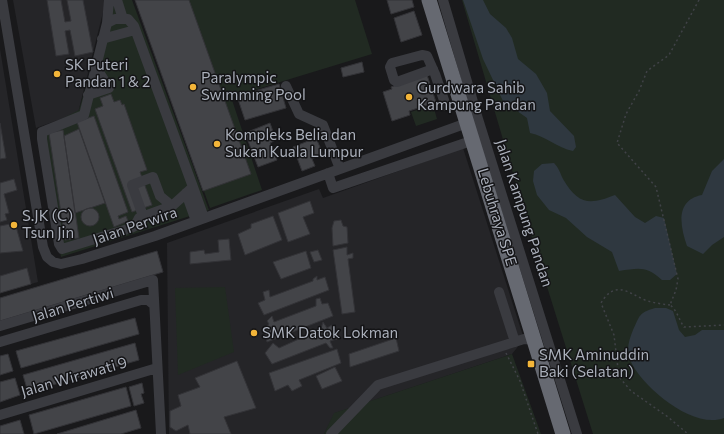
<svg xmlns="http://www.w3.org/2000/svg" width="724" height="434" viewBox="0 0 724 434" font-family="Commissioner,sans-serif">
	<rect width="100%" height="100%" fill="#19191b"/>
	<path fill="#252528" d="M13,0H106L78,113L36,128Z
		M0,49L38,282L0,293Z
		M463,148L524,339L512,354L335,413L324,434H169L167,243L319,189L323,198Z"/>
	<path fill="#212a22" d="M111,0H132L209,210L61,257L38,131L79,110Z
		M135,0H355L372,54L231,97L262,190L210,208Z
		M462,0H724V434H593L534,245Z
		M433,105L437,119L416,126L411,112Z
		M225,287L234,352L178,375L175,288Z
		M512,354L541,434H324L334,413Z"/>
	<path fill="#2f3840" d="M463,0H483L490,14L506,28L512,38L518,59L536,74L547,93L550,111L574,136L576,147L573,151C557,148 546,136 530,133L527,118L503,101L483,59Z
		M724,159V237L712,245L703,254L687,246C680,226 675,200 702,195L712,171Z
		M554,163C559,168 560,173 563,179C578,205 590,205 615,195L635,217L645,223L656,216L664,218L677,274L670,280H662C646,266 640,268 619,271L612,252L587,237L566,218L549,210L537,195L533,181L534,171L542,164Z
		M655,308H666L673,311L679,330L685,337L695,335L702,330H724V418C693,430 642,387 630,360C626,349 629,340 633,330C640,316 638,313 655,308Z"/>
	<path fill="#434448" stroke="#333337" d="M47,0H61L65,22L71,21L67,0H83L93,52L75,56L70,30L65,31L69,54L56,56Z
		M135,0H189L251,174L203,191Z
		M387,0H412L414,7L391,14Z
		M414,11L422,35L401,42L394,18Z
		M362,62L364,72L343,77L341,68Z
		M427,75L436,102L409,111L410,115L392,121L383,92L392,89L391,87Z
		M279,84L286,108L245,120L237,96Z
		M111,94L114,102L120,100L122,105L124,104L147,170L140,172L152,205L132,212L95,109L103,106L100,98Z
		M94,116L128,212L118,216L119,219L126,216L128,221L114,227L77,122Z
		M0,123L6,158L0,159Z
		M270,123L276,140L270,143L277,160L258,167L245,133Z
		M79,129L105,203L75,213L64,136Z
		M63,130L79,238L65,240L49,133Z
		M316,138L323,154L312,159L315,166L302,171L293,147Z
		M14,179L17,190L4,194L9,213L5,214L7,220L0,222V183Z
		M310,201L314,213L303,217L310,234L288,242L278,213Z
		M81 217a9 9 0 1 1 18 0a9 9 0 1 1-18 0Z
		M273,216L282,240L245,255L238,234L251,228V224Z
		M341,220L343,226L347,227L348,243L333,246L332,228L334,221Z
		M15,223L23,251L0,253V226Z
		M229,239L231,260L190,264V252L204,250L205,254L219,252L218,240Z
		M347,247V255L353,253V258L348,259L355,312L342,314L333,250Z
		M318,250L322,260L314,262L310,252Z
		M157,251L163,272L0,321V298Z
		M306,251L311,268L281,279L273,262Z
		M27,268L31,284L0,293V276Z
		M317,276V280L325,277L329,290L264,315L258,303L265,300L263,292L269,290L270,297L313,281V279Z
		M320,298L322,304L328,303L333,316L267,342L264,328L269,324L267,321L272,316L274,322L316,306V299Z
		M135,318L139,334L21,368L16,351Z
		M323,322L327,328L332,325L337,339L330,341L333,348H330L326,343L272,364L265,353L273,343L279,348L321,329Z
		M396,338L399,351L350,367L349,354Z
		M135,343L139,360L28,392L23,375Z
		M337,349L341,363L299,380L302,386L292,391L288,385L275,391L269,373Z
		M8,354L13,371L0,375V356Z
		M237,361L256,408L224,417L231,434H190L188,425L176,431L170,427V411L181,406L178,395L200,387L195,378Z
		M335,367L342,381L322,389L316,376Z
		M15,378L20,395L0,402V382Z
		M142,383L144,393L141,394L144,403L134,406L129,387Z
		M126,387L131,406L34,434L29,415Z
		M136,410L141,428L121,434H57Z
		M20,420L24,434H0V426Z"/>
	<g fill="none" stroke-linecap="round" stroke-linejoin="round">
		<path stroke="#404247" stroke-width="1.5" stroke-dasharray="2 3" stroke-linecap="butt" d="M699,0L669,55L647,71L639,91L626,114L617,143L656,187L678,279L676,290L670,305C677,310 679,320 684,327L724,325
			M670,305C662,304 653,303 645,300C627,292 615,280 601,303L614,335L619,377L631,391L668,417L688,434
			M506,353L520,381L538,434"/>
		<path stroke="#3a3b40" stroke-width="10" d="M2,0L43,247L47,257L53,262L61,264L82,259L155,236L478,119
			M117,0L123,19
			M443,0L478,119L577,434
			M115,19H128L134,26L193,187L172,206L139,218L135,226L131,228L62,249L59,244L42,139V132L84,115L107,23Z
			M107,23L109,0
			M102,39L135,30
			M433,69L397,82L394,80L390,67L392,63L422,55L427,56L435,74L446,106
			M286,86L299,114L323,125L340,169
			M88,95L109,88L97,69
			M328,173L333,188L474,140
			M193,187L204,218
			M186,193L196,221
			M143,216L132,185L153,177L160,196L172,206
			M499,292L515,342
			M0,326L153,280L161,434
			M0,342L141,300H148L154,305
			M0,415L157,368
			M331,434L378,385L524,339L536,340"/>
		<path stroke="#666971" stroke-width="15" d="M429,0L563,434"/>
	</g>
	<g fill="#f3b539" stroke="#141416" stroke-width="1.5">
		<circle cx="57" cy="74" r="4"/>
		<circle cx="193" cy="87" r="4"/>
		<circle cx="409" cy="97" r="4"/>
		<circle cx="217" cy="144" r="4"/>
		<circle cx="14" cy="225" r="4"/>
		<circle cx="254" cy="333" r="4"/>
		<rect x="527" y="360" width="8" height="8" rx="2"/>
	</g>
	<g text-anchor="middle" stroke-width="3" stroke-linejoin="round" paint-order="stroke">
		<g font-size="15" fill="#abb0bb" stroke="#141416" text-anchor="start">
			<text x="65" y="70">SK Puteri<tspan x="65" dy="17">Pandan 1 &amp; 2</tspan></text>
			<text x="201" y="83">Paralympic<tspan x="201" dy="17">Swimming Pool</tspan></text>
			<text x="417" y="93">Gurdwara Sahib<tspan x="417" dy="17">Kampung Pandan</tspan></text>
			<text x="225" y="140">Kompleks Belia dan<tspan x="225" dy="17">Sukan Kuala Lumpur</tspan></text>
			<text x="22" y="221">S.JK (C)<tspan x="22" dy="17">Tsun Jin</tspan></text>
			<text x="262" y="338">SMK Datok Lokman</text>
			<text x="539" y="360">SMK Aminuddin<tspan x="539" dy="17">Baki (Selatan)</tspan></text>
		</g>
		<g font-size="15" fill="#abb0bb" stroke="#141416">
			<text transform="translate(524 213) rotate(72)" y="5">Jalan Kampung Pandan</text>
			<text transform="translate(497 217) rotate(73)" y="5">Lebuhraya SPE</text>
			<text transform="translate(135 226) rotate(-19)" y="5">Jalan Perwira</text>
			<text transform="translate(73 305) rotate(-17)" y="5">Jalan Pertiwi</text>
			<text transform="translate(74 377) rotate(-16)" y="5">Jalan Wirawati 9</text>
		</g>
	</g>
</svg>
